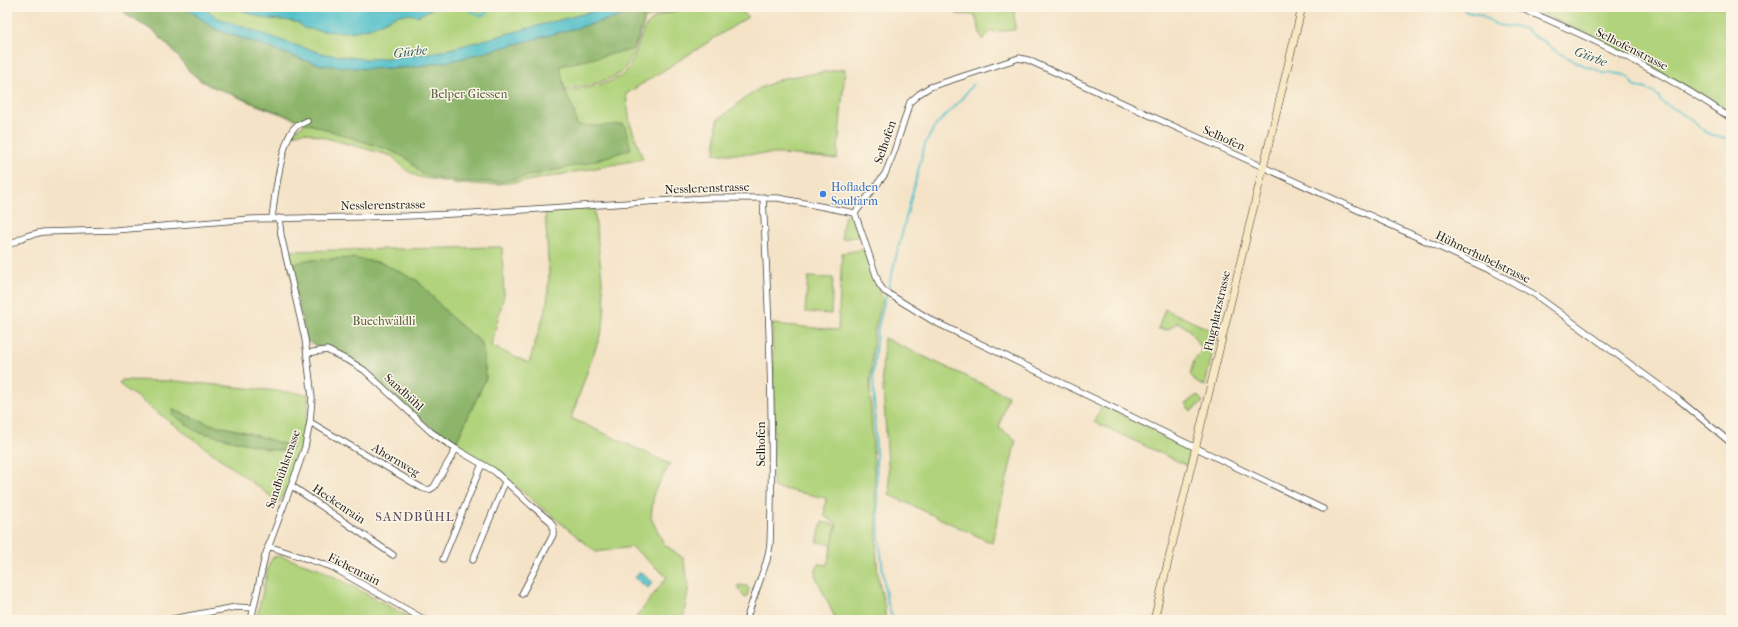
<svg xmlns="http://www.w3.org/2000/svg" width="1738" height="627" viewBox="0 0 1738 627" font-family="'IM FELL French Canon',serif">
	<rect width="100%" height="100%" fill="#fcf5e5"/>
	<filter id="ink" filterUnits="userSpaceOnUse"><feTurbulence type="fractalNoise" baseFrequency=".025" numOctaves="2"/><feDisplacementMap in="SourceGraphic" scale="8" xChannelSelector="R" yChannelSelector="G"/><feConvolveMatrix kernelMatrix="1 2 1 2 8 2 1 2 1" color-interpolation-filters="sRGB"/></filter>
	<filter id="wash" filterUnits="userSpaceOnUse"><feTurbulence type="fractalNoise" baseFrequency=".012" numOctaves="4" result="noise"/><feDisplacementMap in="SourceGraphic" scale="16" xChannelSelector="R" yChannelSelector="G"/><feGaussianBlur stdDeviation="0.9" result="paint"/><feColorMatrix in="noise" values="0 0 0 0 0 0 0 0 0 0 0 0 0 0 0 0 0 1.4 0 .05"/><feComposite in="paint" operator="in"/></filter>
	<g filter="url(#wash)">
		<rect width="100%" height="100%" fill="#f4e3c7"/>
		<path fill="#b0d37b" stroke="#66784c" fill-rule="evenodd" d="M119,7H685L644,19V23C639,37 634,55 625,68C615,82 582,86 565,90L566,92C582,88 618,84 627,70C635,58 639,42 644,29C657,6 713,7 737,7L748,17L626,94L630,123L643,159L527,181L490,185L459,184L419,177L406,170L392,156L304,132L292,135L294,131L306,123L256,105L201,81L189,71L177,55L154,31L128,16Z
			M954,7H1014L1015,30L990,32L982,40L975,15L957,14Z
			M1528,7H1731V114C1667,72 1597,39 1528,7Z
			M845,69L837,159L783,154H715L717,120L737,106L738,103L760,88L784,78Z
			M594,207L605,306L603,327L571,418L670,464L654,492L651,518L664,544L683,558L689,585L683,620H634L667,577L632,547L596,552L495,469L455,445L486,378L482,344L451,317L289,266L286,251L502,247L504,295L491,346L529,363L547,304L549,274L545,210Z
			M845,214L854,217L861,236L842,239V230Z
			M866,249L879,292L883,299L874,332L870,387L877,525C876,543 876,563 879,581C881,594 886,605 885,618L888,620H836L815,575L818,564L827,565L832,545L817,542L822,522L836,525L832,545L837,524L824,516L826,498L773,487L774,417L772,324L838,330L842,253Z
			M808,277L833,278L831,314L805,312Z
			M1165,309L1217,333L1205,386L1197,383L1190,374L1194,361L1202,349L1189,330L1178,322L1168,330L1158,329Z
			M884,338L1008,396L999,428L1016,440L992,543L890,495L882,371Z
			M122,380L175,381L308,394C308,433 296,468 280,503L119,384ZM173,410L210,424L245,432L292,447L288,451L269,449L196,431Z
			M1197,395L1203,402L1191,411L1185,404Z
			M1102,405L1187,446L1191,452L1188,466L1094,422Z
			M280,556L318,568L415,620H256L269,564L273,557Z
			M738,585L747,586L749,588L747,597L745,598L738,588Z"/>
		<path fill="#8cb56b" stroke="#546844" d="M119,7H185L215,29L304,60L323,65L389,69L413,67L455,60L643,10L644,23L634,49L560,66L565,92L573,108L577,125L598,126L624,124L631,149L584,164L500,182H461L434,178L422,174L408,159L389,150L300,121L208,85L189,71L177,55L154,31L128,16Z
			M352,258L382,263L418,281L451,317L482,343L486,378L455,445L414,414L347,357L327,347H319L307,341L289,266L306,260Z
			M173,410L210,424L245,432L293,447L288,451L268,449L196,431L172,414Z"/>
		<path fill="#54c1cb" stroke="#386e74" d="M185,7H202L218,18L298,46L325,54L365,59L388,58L442,51L609,7H656L455,60L413,67L366,69L323,65L304,60L215,29Z
			M235,7H436L418,16C394,9 386,25 365,29C345,34 324,32 303,28L299,23C289,20 279,20 268,19C257,17 246,12 235,7Z
			M640,572L653,582L648,588L635,578Z"/>
		<g fill="none" stroke-linecap="round" stroke-linejoin="round">
			<path stroke="#54c1cb" stroke-width="2" d="M463,7L481,16L495,7
				M1461,7L1467,12L1481,15L1497,25L1523,28L1535,37L1545,42L1557,52L1585,66L1596,69L1602,73L1621,74L1628,77L1636,87L1647,89L1657,95L1662,102L1689,118L1703,130L1716,137L1731,138
				M893,620L886,598L879,537L873,375L877,331L925,144L936,125L959,102L973,84"/>
		</g>
	</g>
	<g filter="url(#ink)">
		<g fill="none" stroke-linecap="round" stroke-linejoin="round">
			<g stroke="#3c3a36" stroke-width="7">
				<path id="street" d="M1518,7C1591,37 1665,73 1731,118
					M855,213L885,174L894,152L910,102L919,94L930,87L1019,58L1028,60L1494,272L1534,294L1678,399L1731,443
					M855,213L879,284L884,291L933,321L1323,509
					M272,218C274,199 282,141 294,128C297,125 303,123 307,121
					M7,246L26,236L43,232L115,230L251,219L408,216L474,213L706,198H778L855,213
					M307,353L327,350L351,362L364,370L431,432L456,449L494,471L532,506L550,521L553,526V535L522,594
					M310,422L422,488L429,490L434,487L456,449
					M292,486L393,555
					M268,546L332,567L425,620
					M443,559L482,464
					M473,560L505,482
					M167,620L236,607L253,608
					M251,620L265,556L297,470L305,447L310,422L312,398L305,339L281,235L279,218
					M746,620L767,560L770,545C774,429 769,313 763,197"/>
			</g>
			<g stroke="#3c3a36" stroke-width="8">
				<path id="secondary" d="M1154,620L1302,7"/>
			</g>
			<use href="#street" stroke="#fff" stroke-width="5.5"/>
			<use href="#secondary" stroke="#f8e8c3" stroke-width="7"/>
		</g>
	</g>
	<circle fill="#3f7fe0" stroke="#fcf5e5" stroke-width="1.5" cx="823" cy="194" r="4"/>
	<g text-anchor="middle" stroke-width="3" stroke-linejoin="round" paint-order="stroke">
		<g font-size="12" fill="#1c1c1c" stroke="#fcf5e5">
			<text transform="translate(1632 49) rotate(27)" y="4">Selhofenstrasse</text>
			<text transform="translate(1224 138) rotate(24)" y="4">Selhofen</text>
			<text transform="translate(885 142) rotate(-71)" y="4">Selhofen</text>
			<text transform="translate(707 188) rotate(-2)" y="4">Nesslerenstrasse</text>
			<text transform="translate(383 205) rotate(-1)" y="4">Nesslerenstrasse</text>
			<text transform="translate(1483 257) rotate(26)" y="4">Hühnerhubelstrasse</text>
			<text transform="translate(1217 311) rotate(-77)" y="4">Flugplatzstrasse</text>
			<text transform="translate(404 392) rotate(42)" y="4">Sandbühl</text>
			<text transform="translate(761 444) rotate(-90)" y="4">Selhofen</text>
			<text transform="translate(396 460) rotate(31)" y="4">Ahornweg</text>
			<text transform="translate(283 469) rotate(-71)" y="4">Sandbühlstrasse</text>
			<text transform="translate(339 504) rotate(34)" y="4">Heckenrain</text>
			<text transform="translate(354 569) rotate(27)" y="4">Eichenrain</text>
		</g>
		<g font-size="12" fill="#505c3d" stroke="#fcf5e5">
			<text x="469" y="98">Belper Giessen</text>
			<text x="384" y="325">Buechwäldli</text>
		</g>
		<g font-size="12" fill="#366cbe" stroke="#fcf5e5" text-anchor="start">
			<text x="831" y="191">Hofladen<tspan x="831" dy="14">Soulfarm</tspan></text>
		</g>
		<g font-size="13" font-style="italic" fill="#325e62" stroke="#fcf5e5">
			<text transform="translate(410 51) rotate(-6)" y="5">Gürbe</text>
			<text transform="translate(1591 56) rotate(21)" y="5">Gürbe</text>
		</g>
		<g font-size="13" letter-spacing="1" fill="#5e4d5e" stroke="#fcf5e5">
			<text x="415" y="521">SANDBÜHL</text>
		</g>
	</g>
	<rect width="1738" height="627" fill="none" stroke="#fcf5e5" stroke-width="24"/>
</svg>
